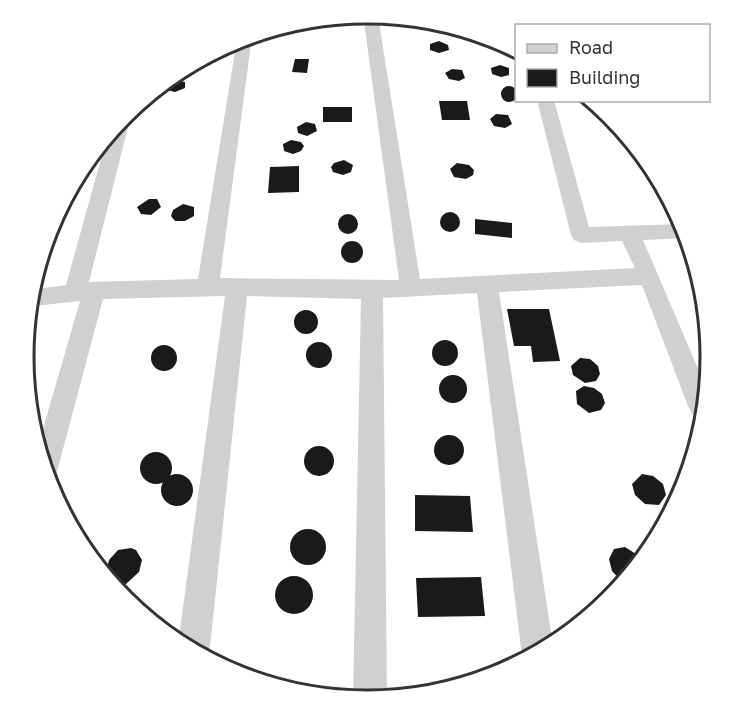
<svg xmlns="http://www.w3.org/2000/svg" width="734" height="714" viewBox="0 0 734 714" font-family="'Golos Text',sans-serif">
	<rect width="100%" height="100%" fill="#fff"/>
	<path fill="#1a1a1a" d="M439,41L448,45L449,50L439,53L430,50V44Z
		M295,59H309L307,73L292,72Z
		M500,65L509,68V75L501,77L492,74L491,68Z
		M452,69L462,70L465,78L459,81L449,79L445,73Z
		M175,80L185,82V88L175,92L167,90L166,86Z
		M501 94a8 8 0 1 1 16 0a8 8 0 1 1-16 0Z
		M439,101H467L470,120H442Z
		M323,107H352V122H323Z
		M496,114L508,115L512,124L505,128L494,126L490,119Z
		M306,122L315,124L317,131L307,136L298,133L297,127Z
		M291,140L301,142L304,146L301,151L293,154L284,151L283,144Z
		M344,160L353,165L351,172L343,175L333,172L331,167L334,163Z
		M457,163L469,165L474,170L473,175L466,179L454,177L450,169Z
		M299,166V192L268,193L270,167Z
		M663,194L675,211L661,203L660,197Z
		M149,199H157L161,207L151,215L141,214L137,207Z
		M183,204L194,207V216L185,221H175L171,216L173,210Z
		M440 222a10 10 0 1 1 20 0a10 10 0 1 1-20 0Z
		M338 224a10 10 0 1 1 20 0a10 10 0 1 1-20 0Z
		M475,219L512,223V238L475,234Z
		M341 252a11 11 0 1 1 22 0a11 11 0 1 1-22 0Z
		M507,309H549L560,361L533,362L531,346H514Z
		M294 322a12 12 0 1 1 24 0a12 12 0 1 1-24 0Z
		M432 353a13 13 0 1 1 26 0a13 13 0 1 1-26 0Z
		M306 355a13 13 0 1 1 26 0a13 13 0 1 1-26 0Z
		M151 358a13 13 0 1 1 26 0a13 13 0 1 1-26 0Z
		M580,358L590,359L598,366L600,374L596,381L585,383L573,375L571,366Z
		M439 389a14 14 0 1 1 28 0a14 14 0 1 1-28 0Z
		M584,386L594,388L602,394L605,403L601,410L589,413L577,404L576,391Z
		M434 450a15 15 0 1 1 30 0a15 15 0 1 1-30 0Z
		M304 461a15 15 0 1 1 30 0a15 15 0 1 1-30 0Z
		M140 468a16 16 0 1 1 32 0a16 16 0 1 1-32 0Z
		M161 490a16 16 0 1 1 32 0a16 16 0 1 1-32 0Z
		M642,474L653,476L663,484L666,495L659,505L645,504L635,495L632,484Z
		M415,495L470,496L473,532L415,531Z
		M290 547a18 18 0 1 1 36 0a18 18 0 1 1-36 0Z
		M625,547L639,556L622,582L612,571L609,559L614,549Z
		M131,548L136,550L142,560L139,572L126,584L113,583L106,572L109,560L118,550Z
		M275 595a19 19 0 1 1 38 0a19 19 0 1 1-38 0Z
		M481,577L485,616L418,617L416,578Z"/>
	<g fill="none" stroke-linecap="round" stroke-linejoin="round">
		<path fill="#d0d0d0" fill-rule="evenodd" d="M363,14L378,16L420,279L635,268L622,241L581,243L574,240L571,235L537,100H554L589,227L683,224L687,238L643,240L705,385L699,417L692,414L688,406L642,285L499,292L552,639L525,657L521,648L477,293L383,298L387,697L367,700L353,698L361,299L247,296L210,647L207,655L179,637L225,296L103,299L58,468L55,477L48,480L40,439L80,301L34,306L37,289L66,285L106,141L124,114L130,119L89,282L198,279L237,39L252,36L220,278L399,280Z"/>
	</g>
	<path d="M0 0H734V714H0ZM34 357a333 333 0 1 1 666 0a333 333 0 1 1-666 0Z" fill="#fff" fill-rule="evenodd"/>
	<path fill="none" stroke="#333" stroke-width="3" d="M34 357a333 333 0 1 1 666 0a333 333 0 1 1-666 0Z"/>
	<rect x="515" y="24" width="195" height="78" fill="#ffffff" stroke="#adadad" stroke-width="1.5"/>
	<rect x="527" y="44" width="30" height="9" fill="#d0d0d0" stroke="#adadad" stroke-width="1.5"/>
	<text x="569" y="54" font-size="18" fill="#333333">Road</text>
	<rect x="527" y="69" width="30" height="18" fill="#1a1a1a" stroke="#adadad" stroke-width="1.5"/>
	<text x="569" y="84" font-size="18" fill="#333333">Building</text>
</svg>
